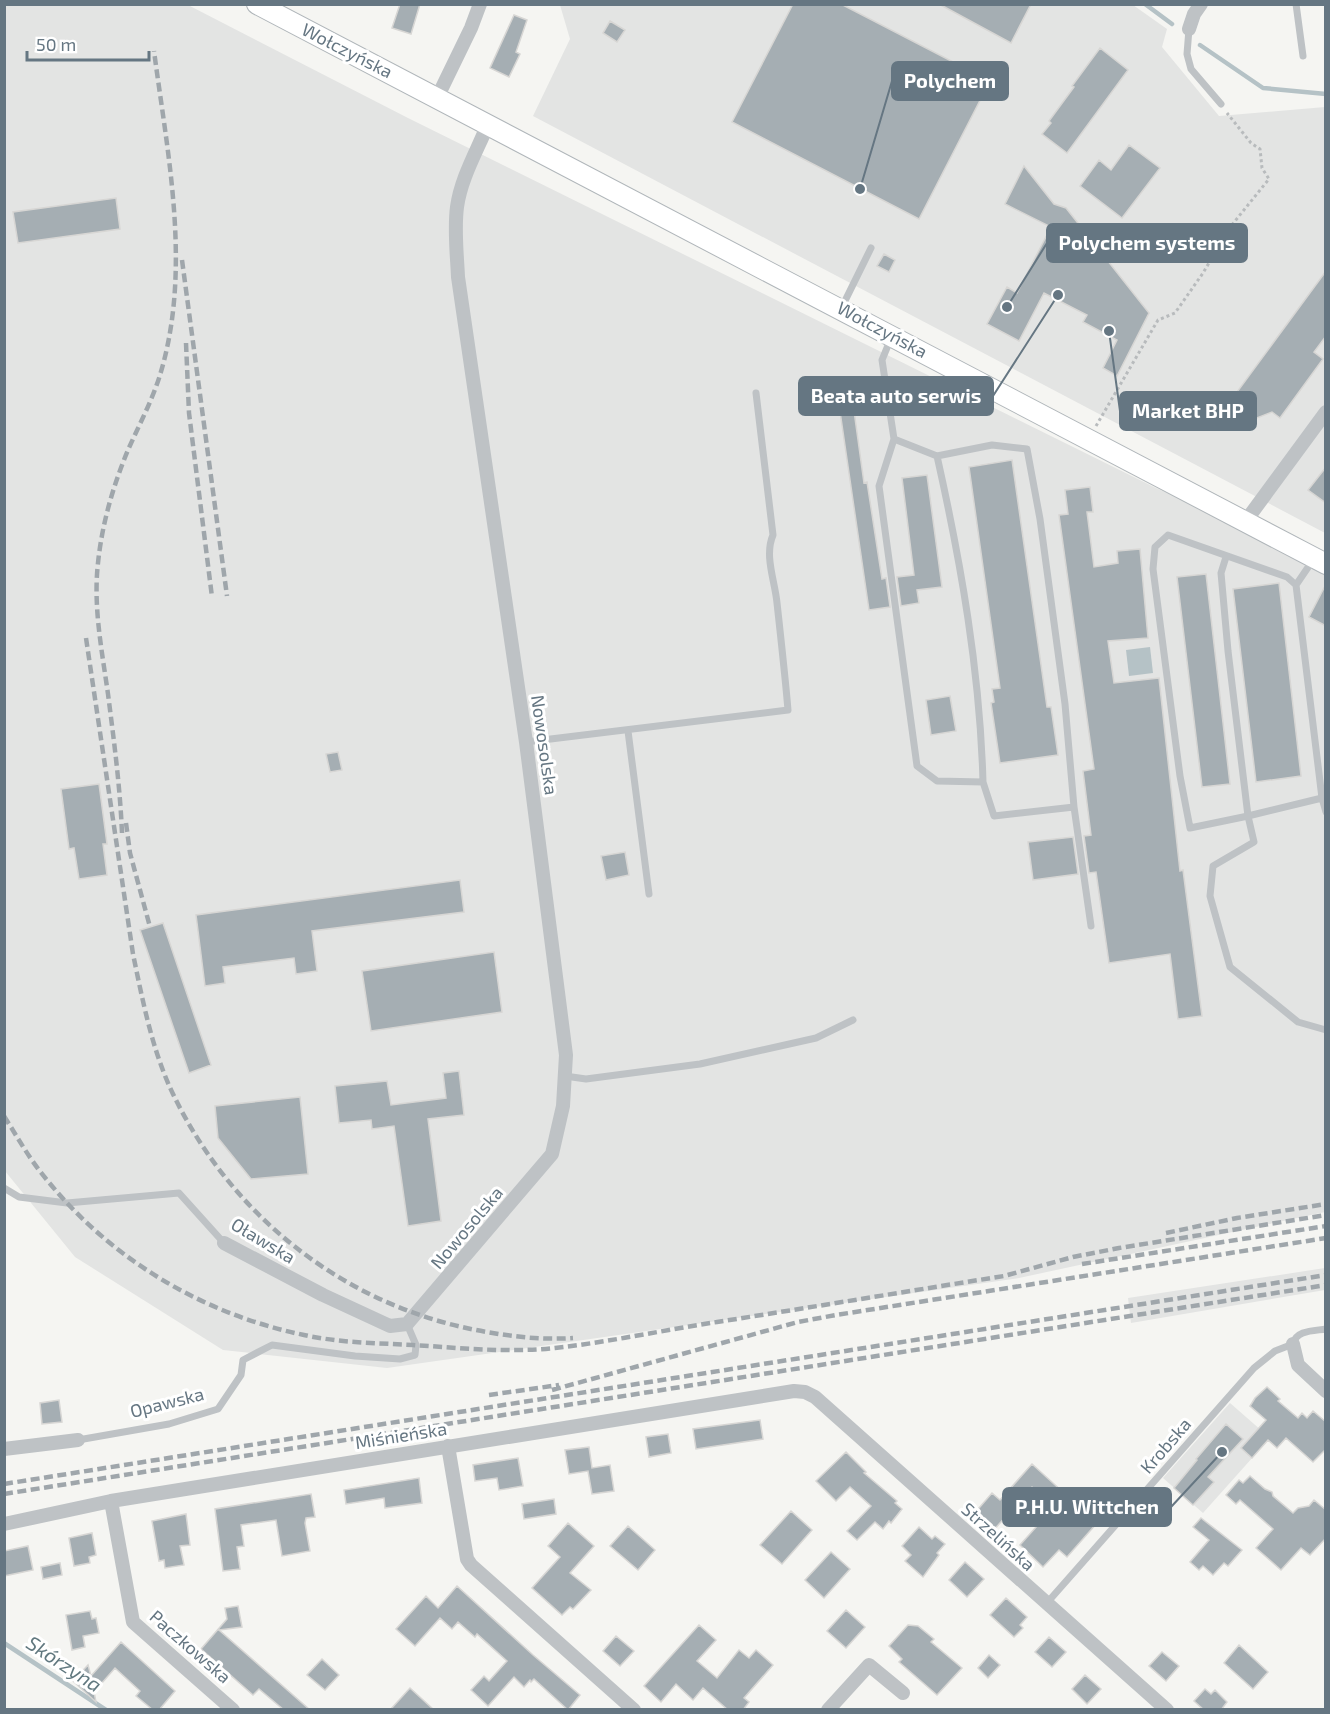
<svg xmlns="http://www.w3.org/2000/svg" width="1330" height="1714" viewBox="0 0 1330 1714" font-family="'Exo 2',sans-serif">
	<rect width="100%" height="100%" fill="#f5f5f2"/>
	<path fill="#e3e4e3" d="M4,5H188L408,118L1156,488L1325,563V1212L1019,1278L387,1368L223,1350L75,1257L5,1171Z
		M560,5H1133L1167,29L1162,47L1219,116L1325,107V533L533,116L570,39Z
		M1325,1268V1290L1131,1323L1128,1298Z
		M1230,1403L1270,1438L1203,1513L1163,1478Z"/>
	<path fill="#b5c2c6" d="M1150,647L1153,673L1129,676L1126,650Z"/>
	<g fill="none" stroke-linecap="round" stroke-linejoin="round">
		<path stroke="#b5c2c6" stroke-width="4.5" d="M1145,4L1172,24
			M1200,45L1263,88L1326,94
			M4,1643L106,1710"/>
	</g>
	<path fill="#a5aeb3" stroke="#d7d6d4" stroke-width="1.5" d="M400,4H420L411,34L392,28Z
		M793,4H841L990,81L919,219L732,122Z
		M939,4H1031L1011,43Z
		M514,15L527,20L516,52L520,54L509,77L490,68Z
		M610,21L625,30L617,42L603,33Z
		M1100,48L1128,70L1067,153L1042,134L1051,123L1049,121L1074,87L1072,86Z
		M1129,145L1160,168L1122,218L1080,186L1099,160L1111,170Z
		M1024,166L1054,204L1066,208L1149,313L1117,376L1103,368L1117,340L1083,322L1087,315L1044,293L1019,341L987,324L1007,287L1017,293L1051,227L1005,204Z
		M116,198L120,229L18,243L13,212Z
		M884,254L895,260L889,272L877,266Z
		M1326,271V336L1314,352L1323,359L1280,418L1272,412L1254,419L1247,429L1223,411Z
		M850,382L864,483L867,482L882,579L886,578L890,607L869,610L836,384Z
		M1012,460L1047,707H1051L1058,755L1000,763L991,703L994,702L992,689L1000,688L969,467Z
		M1326,467V503L1308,490Z
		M927,475L942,587L917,590L919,603L901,606L897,577L914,575L902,478Z
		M1090,487L1093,512H1087L1094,567L1118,563L1117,551L1140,549L1148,638L1108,641L1114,683L1159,678L1180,871L1183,870L1202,1016L1178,1019L1170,954L1109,963L1096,872L1089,873L1084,836L1091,835L1083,771L1094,769L1059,515L1068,514L1065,490Z
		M1206,574L1230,784L1202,787L1177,577Z
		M1279,583L1301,776L1256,782L1233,589Z
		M1326,584V626L1309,617Z
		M950,696L956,731L931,735L926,700Z
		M338,752L342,770L330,772L326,754Z
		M99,784L107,844H103L107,875L79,879L74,848L69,849L61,789Z
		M1073,837L1078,874L1033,880L1028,842Z
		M625,852L629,875L606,880L601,856Z
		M460,880L464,912L312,931L317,971L296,974L294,958L223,967L225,983L205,986L196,915Z
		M163,923L211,1065L189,1073L140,930Z
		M494,952L502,1012L371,1031L362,971Z
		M459,1071L464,1115L428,1119L441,1221L408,1226L394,1126L372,1129L371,1120L339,1123L335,1086L387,1081L391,1105L446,1098L443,1073Z
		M300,1097L308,1174L251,1179L218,1138L215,1106Z
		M1267,1387L1280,1399L1278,1401L1298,1418L1302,1413L1307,1418L1313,1411L1326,1422V1449L1313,1462L1286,1438L1277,1448L1268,1440L1252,1458L1241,1448L1266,1420L1250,1406L1255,1398Z
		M59,1400L62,1422L42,1424L40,1403Z
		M760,1420L763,1439L696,1449L693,1429Z
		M1226,1424L1243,1439L1208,1477L1214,1482L1193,1505L1174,1488L1197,1460L1196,1459Z
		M668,1434L671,1453L649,1457L646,1437Z
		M589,1447L592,1468L610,1465L614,1491L592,1494L588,1471L569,1474L565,1450Z
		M846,1452L866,1472L864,1473L897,1501L895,1503L902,1509L891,1523L889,1521L883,1529L875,1522L857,1540L847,1531L871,1506L850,1487L836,1501L816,1481Z
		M518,1458L523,1486L499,1490L497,1478L475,1481L473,1465Z
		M1032,1464L1097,1523L1067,1557L1059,1550L1043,1567L1020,1545L1054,1507L1032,1487L992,1532L973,1515L992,1493L1000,1500Z
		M1250,1476L1265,1489L1272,1492L1273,1496L1293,1513L1298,1508L1309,1506L1314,1500L1326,1510V1538L1310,1555L1301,1548L1281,1570L1256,1548L1273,1529L1240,1500L1236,1504L1226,1495L1239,1480L1243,1483Z
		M419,1478L422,1503L385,1508L384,1498L346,1504L344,1490Z
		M311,1494L315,1517L306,1518L305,1523L310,1551L282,1556L276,1520L241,1525L244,1546L237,1547L240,1569L223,1571L215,1509Z
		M554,1499L556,1514L524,1519L522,1504Z
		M791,1511L812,1530L782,1564L760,1545Z
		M186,1514L190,1545L180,1546L184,1565L165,1568L164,1560L159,1561L152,1521Z
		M1201,1518L1242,1550L1228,1566L1224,1563L1213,1575L1203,1566L1199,1570L1190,1562L1209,1540L1193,1527Z
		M568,1523L594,1546L570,1573L591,1590L573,1609L570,1607L562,1615L532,1588L560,1557L548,1546Z
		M628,1526L655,1550L638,1570L610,1546Z
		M919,1527L932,1539L935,1536L945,1544L937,1553L939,1555L923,1577L905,1561L911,1555L902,1546Z
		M92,1533L96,1555L89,1557L90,1563L74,1566L69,1538Z
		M28,1546L33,1570L4,1576V1551Z
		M831,1552L850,1569L824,1598L805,1580Z
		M965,1562L984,1579L967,1597L949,1580Z
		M60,1563L62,1575L43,1579L41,1567Z
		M457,1586L533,1655L580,1695L568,1710L534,1679L531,1682L530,1680L524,1687L514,1677L488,1706L471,1690L484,1676L489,1681L507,1661L477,1634L475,1637L458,1622L452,1629L440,1618L415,1646L396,1629L426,1596L438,1608Z
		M1006,1598L1027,1617L1020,1625L1023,1628L1014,1637L990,1615Z
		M238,1606L242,1627L219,1630L310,1710H284L259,1689L253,1695L201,1649L227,1619L225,1608Z
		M846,1610L865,1627L846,1648L827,1631Z
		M90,1611L92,1619L96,1618L99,1633L83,1636L85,1647L72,1650L66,1615Z
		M699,1625L716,1640L697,1661L717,1678L739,1650L749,1658L756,1650L773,1665L744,1698L749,1702L743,1710H728L703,1688L693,1700L676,1684L661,1702L644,1686Z
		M908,1625L918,1626L934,1639L931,1642L962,1668L937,1695L899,1662L902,1659L889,1646Z
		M616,1636L634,1651L620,1666L603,1651Z
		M1049,1637L1066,1652L1052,1667L1035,1652Z
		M121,1642L175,1691L159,1710H153L136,1696L140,1691L115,1668L94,1692L96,1702L73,1681L88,1665L91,1676Z
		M1239,1645L1268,1672L1253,1689L1224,1663Z
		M1162,1652L1179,1666L1166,1681L1149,1666Z
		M989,1655L1000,1665L988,1678L978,1668Z
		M322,1659L339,1675L325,1690L307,1675Z
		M1085,1675L1101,1689L1087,1704L1072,1689Z
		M410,1688L434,1710H390Z
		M1205,1689L1211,1694L1215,1690L1227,1702L1221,1710H1204L1194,1701Z"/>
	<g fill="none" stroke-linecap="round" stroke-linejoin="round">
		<g stroke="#b0b6ba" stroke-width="22">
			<path id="secondary" d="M257,4L1326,564"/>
		</g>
		<path stroke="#b8bbbd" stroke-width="3" stroke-dasharray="3 3" stroke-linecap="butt" d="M1096,426L1158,320L1175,313L1203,273L1231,226L1269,179L1262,168L1260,149L1251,143L1227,113"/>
		<path stroke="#bec2c5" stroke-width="7" d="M1296,4L1303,56
			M1189,29L1187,54L1191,69L1221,104
			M841,309L871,248
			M891,338L882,360L894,439L879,486L917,766L937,781L983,782L994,816L1074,807
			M894,439L937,456L992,445L1027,449L1040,519L1065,704L1074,807L1091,926
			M937,456C961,563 980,672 983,782
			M1226,557L1221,573L1228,651L1248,816L1190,828L1180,776L1153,569L1155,547L1168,535L1287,577L1296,585L1322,798L1326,812
			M1296,585L1313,560
			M628,731L649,894
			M526,742L788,710C785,675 781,639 777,603C775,581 764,556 773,535L756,393
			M1322,798L1248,816L1254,842L1213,866L1210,896L1230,967L1298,1022L1326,1030
			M565,1076L586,1079L700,1064L816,1038L853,1020
			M4,1188L19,1197L67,1203L179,1193L224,1243
			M78,1440L169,1424L218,1409L241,1375L243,1360L272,1345L355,1356L400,1359L415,1355L416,1345L407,1324
			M1046,1604L1254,1368L1275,1351L1293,1344C1296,1330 1314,1331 1326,1329"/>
		<path stroke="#bec2c5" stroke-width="14" d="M1189,29L1194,14L1201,4
			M437,98L471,28L480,4
			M1245,522L1326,412
			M224,1243L323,1295L390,1326L407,1324L552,1154L563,1106L566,1055L526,742L458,277C457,254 454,230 457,207C461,178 477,151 488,124
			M1293,1344L1298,1365L1326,1391
			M448,1446L467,1559L471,1565L634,1710
			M4,1449L78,1440
			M111,1501L133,1622L233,1710
			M4,1524L111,1501L794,1391L805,1392L815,1397L1167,1710
			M828,1710L869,1665L903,1693"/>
		<use href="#secondary" stroke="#fff" stroke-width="20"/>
		<path stroke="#9fa6ab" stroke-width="4.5" stroke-dasharray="9 4.5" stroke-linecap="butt" d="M182,260L227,596
			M186,343L189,413L212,597
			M86,638L133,954C143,1002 152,1050 173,1094C233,1219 349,1309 487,1332C515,1337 544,1340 573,1338
			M126,823L130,853L150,927
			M122,833C120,786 114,741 108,694C102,651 93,607 98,563C102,524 113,486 128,450C139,425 152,401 160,375C192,270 168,157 154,51
			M4,1116C18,1138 30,1160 47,1180C112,1260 203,1314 304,1335C340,1343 377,1343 413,1345C460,1348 508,1353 555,1348C609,1342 664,1330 717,1322C813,1307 909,1291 1004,1276L1073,1257L1119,1248L1326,1215
			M1166,1233L1237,1218L1326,1204
			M1082,1264L1326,1226
			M552,1390L798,1322L836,1315L1326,1238
			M489,1395L559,1385
			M4,1484L1326,1275
			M4,1494L1326,1285"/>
	</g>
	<g text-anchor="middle" stroke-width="6" stroke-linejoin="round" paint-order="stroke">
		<g font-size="18" fill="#657682" stroke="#fff">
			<text transform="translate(347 51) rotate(27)" y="6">Wołczyńska</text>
			<text transform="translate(882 330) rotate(28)" y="6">Wołczyńska</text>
			<text transform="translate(544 745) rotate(82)" y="6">Nowosolska</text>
			<text transform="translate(467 1228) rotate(-50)" y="6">Nowosolska</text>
			<text transform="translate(263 1241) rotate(31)" y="6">Oławska</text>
			<text transform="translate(167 1403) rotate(-14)" y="6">Opawska</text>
			<text transform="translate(401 1436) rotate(-9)" y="6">Miśnieńska</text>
			<text transform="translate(1166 1446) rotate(-49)" y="6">Krobska</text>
			<text transform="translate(998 1537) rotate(42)" y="6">Strzelińska</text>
			<text transform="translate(190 1647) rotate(41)" y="6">Paczkowska</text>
		</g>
		<g font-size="20" font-style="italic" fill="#61787f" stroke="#fff">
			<text transform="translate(64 1664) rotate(33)" y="7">Skórzyna</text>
		</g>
	</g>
	<path fill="none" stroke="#657682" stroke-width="2" d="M860 189L892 81M1007 307L1047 243M1058 295L993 396M1109 331L1120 411M1222 1452L1171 1507"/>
	<g fill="#657682" stroke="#fff" stroke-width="2">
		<circle cx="860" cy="189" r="6"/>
		<circle cx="1007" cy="307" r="6"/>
		<circle cx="1058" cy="295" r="6"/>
		<circle cx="1109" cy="331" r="6"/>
		<circle cx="1222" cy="1452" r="6"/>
	</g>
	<g fill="#657682" stroke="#657682" stroke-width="2">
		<rect x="892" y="62" width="116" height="38" rx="6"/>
		<rect x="1047" y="224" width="200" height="38" rx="6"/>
		<rect x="799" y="377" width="194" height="38" rx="6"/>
		<rect x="1120" y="392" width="136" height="38" rx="6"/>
		<rect x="1003" y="1488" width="168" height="38" rx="6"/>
	</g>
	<g font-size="20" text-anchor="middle" font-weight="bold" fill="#fff">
		<text x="950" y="88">Polychem</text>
		<text x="1147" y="250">Polychem systems</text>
		<text x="896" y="403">Beata auto serwis</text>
		<text x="1188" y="418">Market BHP</text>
		<text x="1087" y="1514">P.H.U. Wittchen</text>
	</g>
	<rect width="1330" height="1714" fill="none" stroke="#657682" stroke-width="12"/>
	<path d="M27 51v9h122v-9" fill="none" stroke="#657682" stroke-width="3"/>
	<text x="36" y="51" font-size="18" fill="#657682" stroke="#ffffff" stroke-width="4.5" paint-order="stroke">50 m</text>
</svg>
